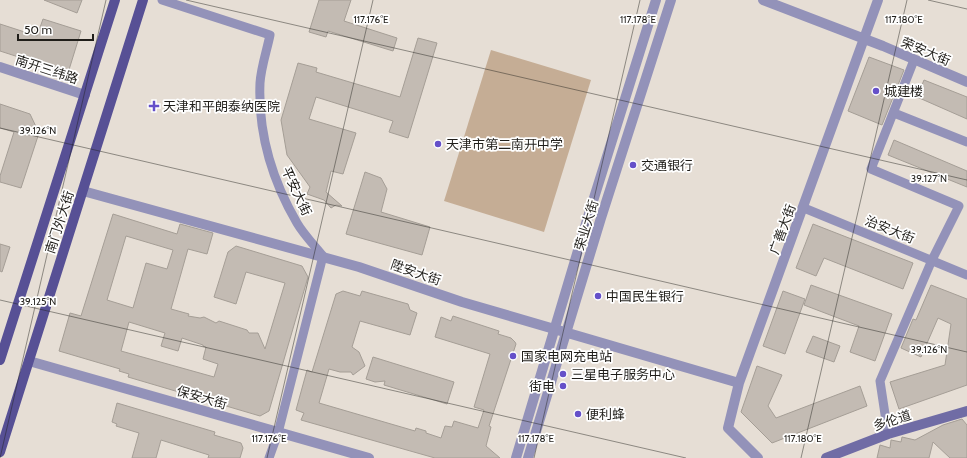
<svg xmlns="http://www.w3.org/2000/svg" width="967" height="458" viewBox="0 0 967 458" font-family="Cabin,'Noto Sans SC',sans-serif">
	<rect width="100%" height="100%" fill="#e6ded5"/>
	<path fill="#c5ad95" d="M491,50L591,80L544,232L444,201Z"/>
	<path fill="#c3bbb3" stroke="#a59e96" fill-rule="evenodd" d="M44,0H82L77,13Z
		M319,0H351L344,21L397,38L393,51L328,31L326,37L309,32Z
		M43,19L81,31L68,73L0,51V24L37,36Z
		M418,38L437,43L408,138L389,132L393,121L316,97L309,119L356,133L343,174L331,171L326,192L342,206L336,205L331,208L324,200L307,194L310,187L287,155L281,120L298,63L317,68L316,72L400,97Z
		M869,57L904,70L882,125L848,111Z
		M924,80L967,97V119L917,97Z
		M0,104L30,114L39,133L21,188L0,182V176L14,132L0,128Z
		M894,140L967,171V187L888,155Z
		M365,172L381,178L387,189L381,212L430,227L422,255L346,234Z
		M113,214L177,234L180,224L213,233L207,254L188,249L171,309L189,314L188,316L200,318L204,317L216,323L219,321L247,330L249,333H258L265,349L285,283L246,272L236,304L214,297L228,252L236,246L302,266L308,277L269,411L260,416L128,377L129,374L119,371L120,369L59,351L70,313L81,316ZM126,236L173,250L167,269L146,263L133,308L107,300ZM129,322L165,333L161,346L178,351L182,338L203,345V346L206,347L203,359L218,364L214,377L121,351Z
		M813,224L913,263L903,289L824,258L816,276L796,268Z
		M0,244L10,247L2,272L0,271Z
		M811,285L892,314L875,361L850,352L859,326L804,305Z
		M931,285L967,299V385L899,409L890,382L945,365L951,324L938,318L921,357L901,348L913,319L916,320Z
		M362,291L408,304L410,310L417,313L410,335L360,321L352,347L359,352L365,366L353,375L351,372H340L329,369L319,403L415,431L416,428L426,431V433L441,438L445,426L452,427L454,421L478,428L484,410L474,407L490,354L435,337L441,317L451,321L453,316L499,331L498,334L511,338L515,342L516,344L489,426L491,427L486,446L500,458H435L301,420L304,413L296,410L307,370L312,372L336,294L343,291L360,296Z
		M783,291L805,299L785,354L763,346Z
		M813,336L840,346L834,362L806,352Z
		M373,357L454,382L447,404L384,385L385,381L375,382L366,379Z
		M757,366L782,375L768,406L776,418L860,386L867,406L772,443L741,412Z
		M117,403L215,432L214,435L241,443L243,448L240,458H208L209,455L161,440L156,458H132L139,433L116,426L117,424L112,422Z
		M962,419L967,425V458H950L933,442L929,458H877L880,445L890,448L891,440L901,442L902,437L915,440L943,425Z"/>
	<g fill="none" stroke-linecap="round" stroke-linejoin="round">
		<path stroke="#9392b9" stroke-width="9" d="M162,0L270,35C267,50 261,67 260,83C258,132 272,180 297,223C304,235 315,246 323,256L278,433L269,458
			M894,113L967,142
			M804,208L967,275
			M888,434L880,381L932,260L959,206L871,169L914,60"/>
		<path stroke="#9392b9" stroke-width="10" d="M763,0L883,46L967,82
			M0,67L85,95
			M83,191L359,267L462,302L739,383
			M29,361L369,458
			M516,458L588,217L656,0
			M528,458L601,218L671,0
			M758,458L728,428L739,383L878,0"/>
		<path stroke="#706ca5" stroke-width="10" d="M826,458L888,434L967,411"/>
		<path stroke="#575095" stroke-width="10" d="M0,360L115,0
			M0,452L143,0"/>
	</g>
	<path fill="none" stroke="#201e1a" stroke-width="1" stroke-opacity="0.45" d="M186,0L967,180M928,0L967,9M0,128L967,352M0,300L686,458M0,458L106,0M267,458L373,0M534,458L640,0M801,458L907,0"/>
	<g fill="#6550c9" stroke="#fff" stroke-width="1.5">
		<circle cx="876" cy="91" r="4"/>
		<path d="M152 100h4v4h4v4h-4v4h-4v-4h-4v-4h4z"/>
		<circle cx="438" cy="144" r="4"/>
		<circle cx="633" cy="165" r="4"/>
		<circle cx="598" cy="296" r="4"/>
		<circle cx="513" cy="356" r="4"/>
		<circle cx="563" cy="374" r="4"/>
		<circle cx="563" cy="386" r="4"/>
		<circle cx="578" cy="414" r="4"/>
	</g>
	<g text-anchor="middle" stroke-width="3.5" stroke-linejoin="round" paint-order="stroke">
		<g font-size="13" fill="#201e1a" stroke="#fff">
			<text transform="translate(926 51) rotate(23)" y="5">荣安大街</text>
			<text transform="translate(47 69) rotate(18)" y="5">南开三纬路</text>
			<text transform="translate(297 191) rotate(65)" y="5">平安大街</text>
			<text transform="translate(59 222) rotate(-72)" y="5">南门外大街</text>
			<text transform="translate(586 225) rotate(-73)" y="5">荣业大街</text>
			<text transform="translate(782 229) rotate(-70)" y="5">广善大街</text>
			<text transform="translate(890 229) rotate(22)" y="5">治安大街</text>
			<text transform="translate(416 272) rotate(19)" y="5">陞安大街</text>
			<text transform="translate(202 397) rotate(16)" y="5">保安大街</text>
			<text transform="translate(892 420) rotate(-18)" y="5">多伦道</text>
		</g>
		<g font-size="13" fill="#201e1a" stroke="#fff" text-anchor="start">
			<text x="884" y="96">城建楼</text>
			<text x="163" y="111">天津和平朗泰纳医院</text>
			<text x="446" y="149">天津市第二南开中学</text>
			<text x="641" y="170">交通银行</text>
			<text x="606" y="301">中国民生银行</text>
			<text x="521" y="361">国家电网充电站</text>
			<text x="571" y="379">三星电子服务中心</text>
			<text x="555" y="391" text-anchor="end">街电</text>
			<text x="586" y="419">便利蜂</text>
		</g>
	</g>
	<g font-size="10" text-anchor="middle" fill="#201e1a" stroke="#fff" stroke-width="3.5" stroke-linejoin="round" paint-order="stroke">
		<text x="638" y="23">117.178°E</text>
		<text x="371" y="23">117.176°E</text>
		<text x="904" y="23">117.180°E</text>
		<text x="38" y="134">39.126°N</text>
		<text x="929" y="182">39.127°N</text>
		<text x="38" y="305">39.125°N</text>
		<text x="929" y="353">39.126°N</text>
		<text x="269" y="442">117.176°E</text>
		<text x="536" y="442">117.178°E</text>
		<text x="803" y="442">117.180°E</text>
	</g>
	<path d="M18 34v6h75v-6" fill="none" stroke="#201e1a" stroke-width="2"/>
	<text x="24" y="34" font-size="12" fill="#201e1a" stroke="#ffffff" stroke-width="3" paint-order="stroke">50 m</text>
</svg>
